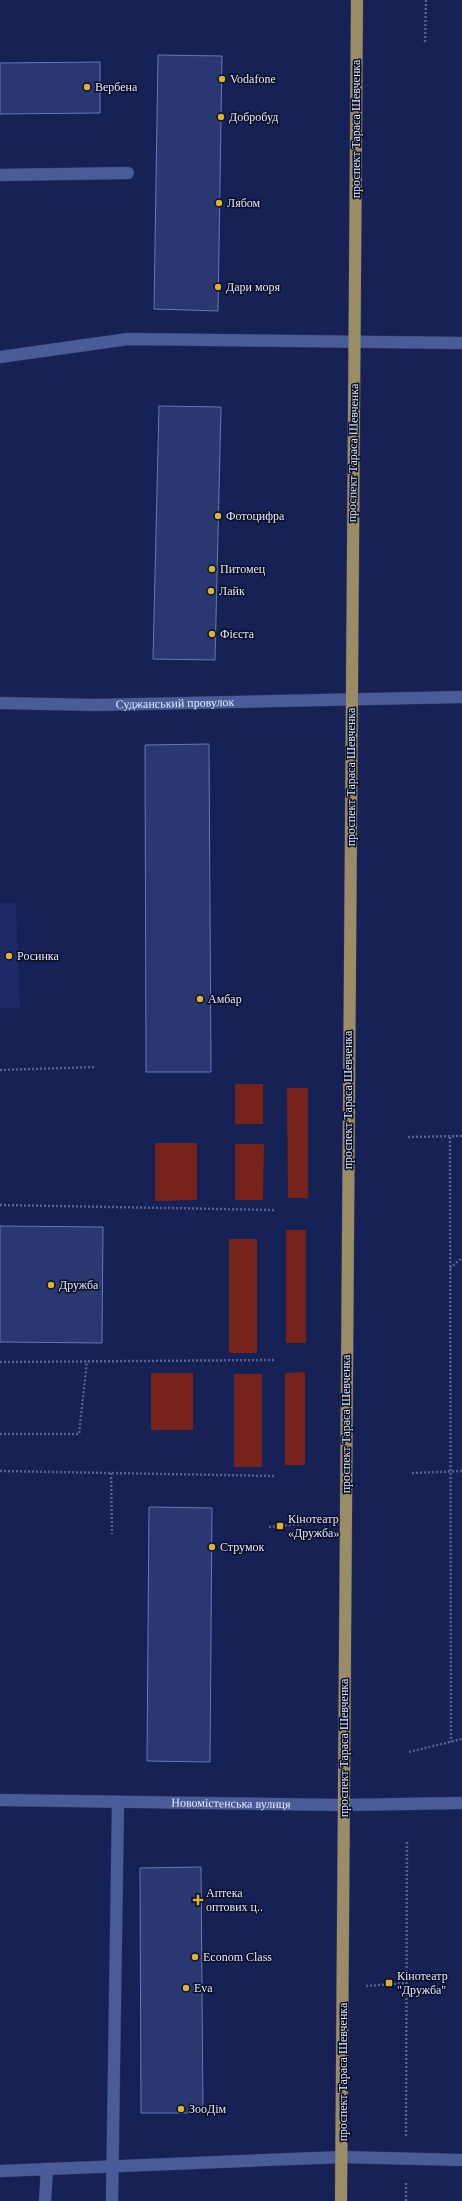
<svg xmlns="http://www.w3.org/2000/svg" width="462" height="2201" viewBox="0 0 462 2201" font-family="Georgia,serif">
	<rect width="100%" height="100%" fill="#162156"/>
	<path fill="#1d2a67" d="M0,903H16L20,1008H0Z"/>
	<path fill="#76231a" d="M235,1084H263V1124H235Z
		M287,1088H308V1198H288Z
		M155,1143H197V1200L155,1201Z
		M235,1144H264L263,1200H235Z
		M286,1230H306V1343H286Z
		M229,1239H257V1353H229Z
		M305,1372V1465H285V1373Z
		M151,1373H193V1430H151Z
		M234,1374H262V1467H234Z"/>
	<path fill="#293870" stroke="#6578b6" d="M158,55L222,56L218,311L154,309Z
		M100,62V113L0,114V63Z
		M159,406L221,407L215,660L153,659Z
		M209,744L211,1072H146L145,745Z
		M0,1226L103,1227L102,1343L0,1342Z
		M149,1507L212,1508L210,1762L147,1761Z
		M201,1867L203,2113H141L140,1868Z"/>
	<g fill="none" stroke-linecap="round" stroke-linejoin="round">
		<g stroke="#353765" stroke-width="13">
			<g id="minor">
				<path d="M0,175L128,173"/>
				<path d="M0,357L128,339L462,343"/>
				<path id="s1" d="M0,703L95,705L462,697"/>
				<path id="s2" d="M0,1800L343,1805L462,1803"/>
				<path d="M0,2171L342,2157L462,2160"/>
				<path d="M45,2201L47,2169"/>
				<path d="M112,2201L118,1803"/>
			</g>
		</g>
		<g stroke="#353765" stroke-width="13">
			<path id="major" d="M341,2201L357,0"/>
		</g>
		<path stroke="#57618c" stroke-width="2.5" stroke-dasharray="2 2" stroke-linecap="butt" d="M425,42L426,0
			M0,1070L96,1067
			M408,1137L462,1136
			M450,1137L451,1742
			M0,1205L276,1210
			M450,1268L462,1258
			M0,1362L275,1360
			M0,1434H79L87,1361
			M0,1471L275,1476
			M111,1473L112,1534
			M412,1473L462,1471
			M269,1527L323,1522
			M409,1752L462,1739
			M366,1986L406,1983
			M406,2136L407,1840
			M406,2201V2181"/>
		<use href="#minor" stroke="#4a5c98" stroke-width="12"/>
		<use href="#major" stroke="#9a8c64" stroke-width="12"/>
	</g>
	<g fill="#dbb233" stroke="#080e25" stroke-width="1.5">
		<circle cx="222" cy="79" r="4"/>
		<circle cx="87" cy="87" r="4"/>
		<circle cx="221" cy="117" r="4"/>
		<circle cx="219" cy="203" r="4"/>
		<circle cx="218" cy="287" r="4"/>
		<circle cx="218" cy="516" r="4"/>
		<circle cx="212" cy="569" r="4"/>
		<circle cx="211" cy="591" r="4"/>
		<circle cx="212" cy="634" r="4"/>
		<circle cx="9" cy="956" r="4"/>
		<circle cx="200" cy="999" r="4"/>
		<circle cx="51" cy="1285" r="4"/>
		<rect x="276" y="1522" width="8" height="8" rx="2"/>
		<circle cx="212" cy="1547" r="4"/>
		<path d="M196 1894h4v4h4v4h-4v4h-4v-4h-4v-4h4z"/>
		<circle cx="195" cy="1957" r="4"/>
		<rect x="385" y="1979" width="8" height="8" rx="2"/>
		<circle cx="186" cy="1988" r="4"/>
		<circle cx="181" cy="2109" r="4"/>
	</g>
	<g text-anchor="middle" stroke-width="3" stroke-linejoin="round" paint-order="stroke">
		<g font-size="12" fill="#e1e8fd" stroke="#080e25" text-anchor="start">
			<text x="230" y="83">Vodafone</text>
			<text x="95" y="91">Вербена</text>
			<text x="229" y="121">Добробуд</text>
			<text x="227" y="207">Лябом</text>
			<text x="226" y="291">Дари моря</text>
			<text x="226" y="520">Фотоцифра</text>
			<text x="220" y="573">Питомец</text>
			<text x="219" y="595">Лайк</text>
			<text x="220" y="638">Фієста</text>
			<text x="17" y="960">Росинка</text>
			<text x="208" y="1003">Амбар</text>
			<text x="59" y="1289">Дружба</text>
			<text x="288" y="1523">Кінотеатр<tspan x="288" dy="14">«Дружба»</tspan></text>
			<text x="220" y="1551">Струмок</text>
			<text x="206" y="1897">Аптека<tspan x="206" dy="14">оптових ц..</tspan></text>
			<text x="203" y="1961">Econom Class</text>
			<text x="397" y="1980">Кінотеатр<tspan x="397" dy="14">"Дружба"</tspan></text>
			<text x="194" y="1992">Eva</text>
			<text x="189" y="2113">ЗооДім</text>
		</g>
		<g font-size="12" fill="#e1e8fd" stroke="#080e25">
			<text transform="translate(356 129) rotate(-90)" y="4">проспект Тараса Шевченка</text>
			<text transform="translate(353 453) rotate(-89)" y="4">проспект Тараса Шевченка</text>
			<text dy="4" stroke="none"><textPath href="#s1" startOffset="175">Суджанський провулок</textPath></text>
			<text transform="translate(351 777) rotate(-90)" y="4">проспект Тараса Шевченка</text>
			<text transform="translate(348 1100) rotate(-90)" y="4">проспект Тараса Шевченка</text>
			<text transform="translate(346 1424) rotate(-90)" y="4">проспект Тараса Шевченка</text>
			<text transform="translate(344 1748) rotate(-90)" y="4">проспект Тараса Шевченка</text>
			<text dy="4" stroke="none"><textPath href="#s2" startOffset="231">Новомістенська вулиця</textPath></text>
			<text transform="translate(343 2072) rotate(-90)" y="4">проспект Тараса Шевченка</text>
		</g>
	</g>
</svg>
